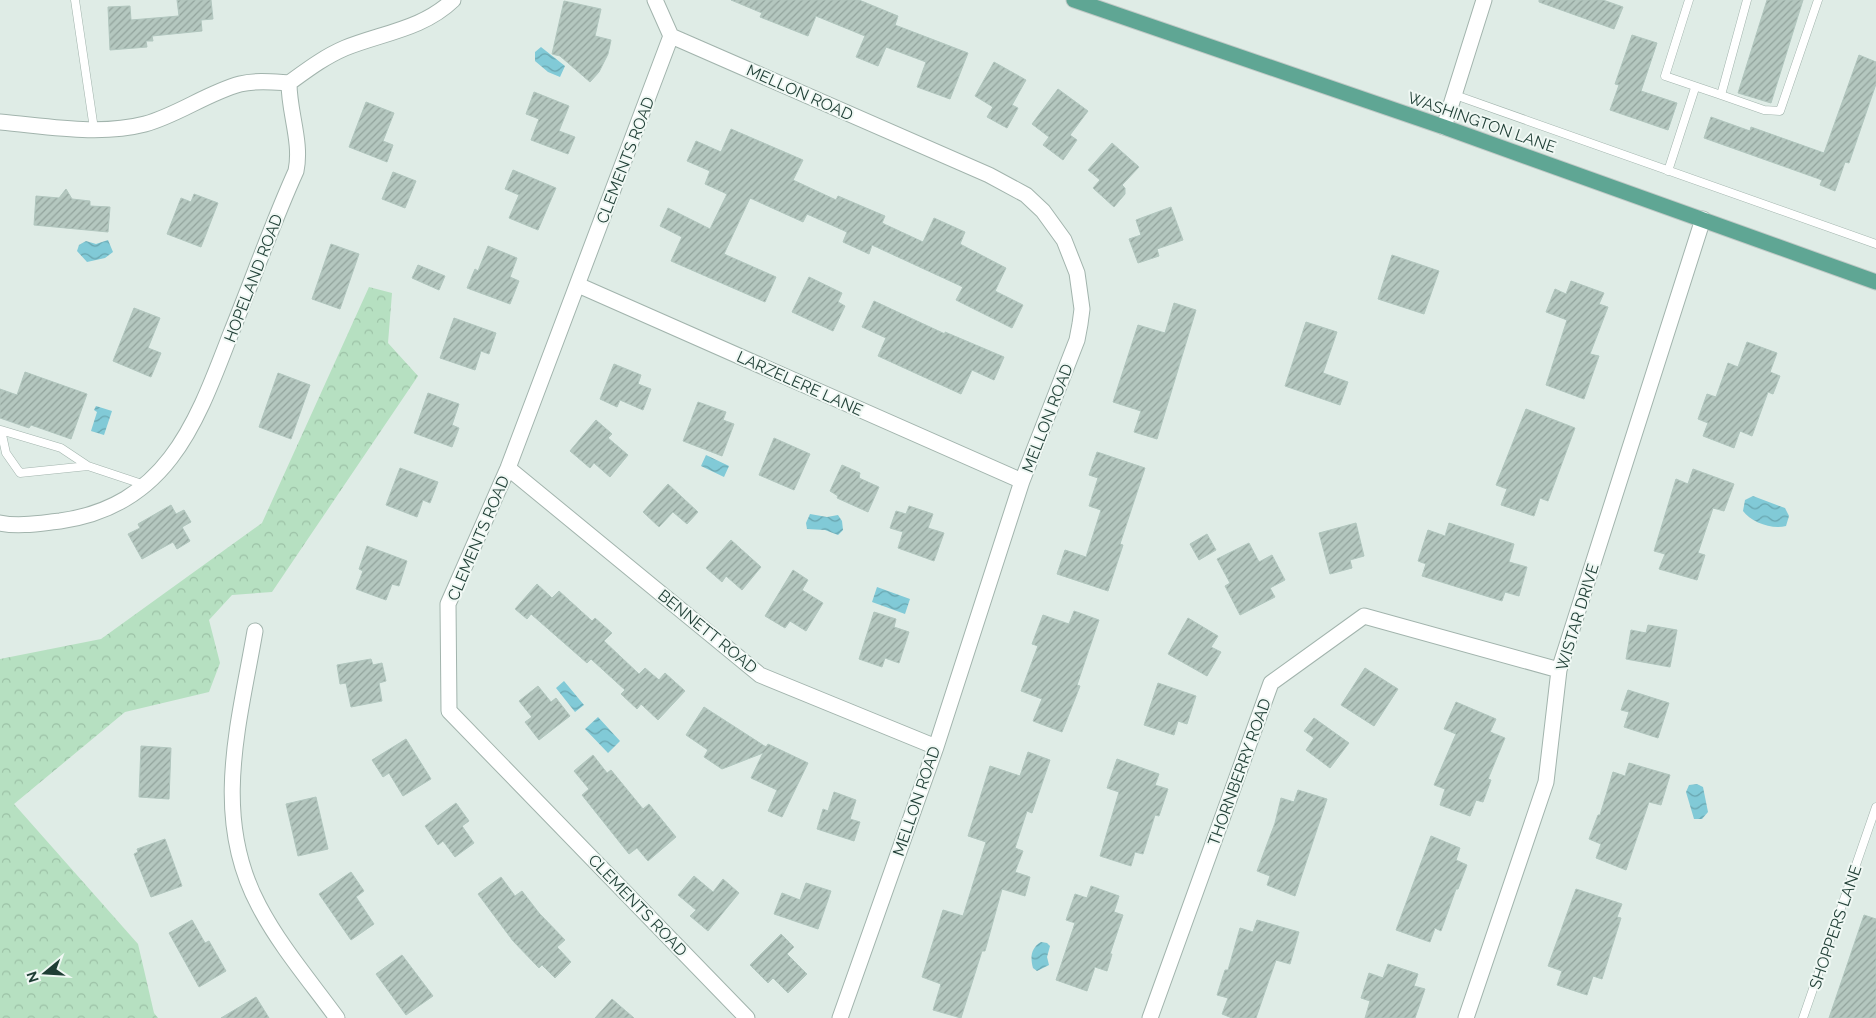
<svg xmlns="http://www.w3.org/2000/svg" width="1876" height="1018" viewBox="0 0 1876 1018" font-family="Raleway,sans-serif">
	<defs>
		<pattern id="forest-crowns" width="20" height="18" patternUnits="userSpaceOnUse" patternTransform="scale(1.25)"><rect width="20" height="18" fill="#b6e0c1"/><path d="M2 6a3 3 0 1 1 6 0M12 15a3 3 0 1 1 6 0" fill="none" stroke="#9cc1a6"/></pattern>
		<pattern id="water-waves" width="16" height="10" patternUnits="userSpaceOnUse" patternTransform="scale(1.25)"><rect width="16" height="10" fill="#81cad7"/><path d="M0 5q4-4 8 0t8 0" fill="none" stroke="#69a5af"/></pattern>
		<pattern id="building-hatch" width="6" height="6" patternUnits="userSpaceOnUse" patternTransform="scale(1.25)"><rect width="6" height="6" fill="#b4c7bf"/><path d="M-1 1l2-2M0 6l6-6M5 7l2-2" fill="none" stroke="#92a39c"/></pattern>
	</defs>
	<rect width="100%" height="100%" fill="#dfece6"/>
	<path fill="url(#forest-crowns)" d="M369,287L392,293L388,343L418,376L272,592L232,595L209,620L220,663L209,692L125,712L14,804L138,944L154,1013L158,1018H0V659L101,639L262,523Z"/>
	<path fill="url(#water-waves)" d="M541,47L565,66L560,77L548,72L535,61V52Z
		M108,240L113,252L105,258L87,262L77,251L79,245L86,241L96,244Z
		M96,406L112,411L104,435L91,431L97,412L94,410Z
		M706,455L729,466L724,477L701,466Z
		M1753,496L1785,508L1789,516L1786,526C1772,530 1751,522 1743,511L1745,500Z
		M810,514L827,517L838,515L842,521L843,530L838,535L825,530L807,529L806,523Z
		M877,587L910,599L905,614L872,602Z
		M564,681L584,705L575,712L556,688Z
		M598,717L620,741L608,753L585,729Z
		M1697,784L1703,787L1708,812L1702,819H1694L1686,792L1689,785Z
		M1041,942L1047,943L1050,946L1047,957L1049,965L1037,971L1033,968C1030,957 1031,948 1041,942Z"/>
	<path fill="url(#building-hatch)" stroke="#b1c6be" d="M177,0H211L213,19L201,20L202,31L152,36L153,41H146L147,47L110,50L108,7L130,6L131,20L179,16Z
		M731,0H859L898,16L895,25L968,53L950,99L917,87L926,62L886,47L878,66L856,57L865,36L816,16L808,36L760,17L762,13Z
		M1539,0H1603L1623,7L1614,29L1539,2Z
		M1767,0H1803L1771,103L1738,93Z
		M564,1L601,9L595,36L611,40L608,54L599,72L590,82L560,56L552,54Z
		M1632,35L1657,43L1641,91L1677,103L1668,130L1610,110L1619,85L1615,84Z
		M1859,55L1876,62V84L1849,163L1845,162L1835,191L1820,185L1822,180L1704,138L1711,117L1750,131L1751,127L1824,153Z
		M994,62L1026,80L1012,105L1018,108L1007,128L987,117L993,107L975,96Z
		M1058,89L1088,111L1070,135L1077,140L1063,160L1043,145L1049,137L1032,124Z
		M534,92L569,106L559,131L575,137L568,154L531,140L539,119L526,114Z
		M366,102L394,113L383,141L393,145L387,162L349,147Z
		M731,129L803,160L793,180L836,200L838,196L885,216L882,223L923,242L934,218L965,232L960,244L1006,268L995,291L1023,305L1012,328L956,300L963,287L872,245L869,254L843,242L847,232L807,214L803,222L750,198L724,254L776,277L765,302L671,261L682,237L660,226L668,208L710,229L727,194L705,184L710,171L687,161L696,141L721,152Z
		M1112,143L1139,167L1122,185L1125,188V194L1114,207L1093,188L1100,180L1088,170Z
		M513,170L556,188L538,230L509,218L519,195L505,189Z
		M393,172L416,181L405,208L382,199Z
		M66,189L72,199L90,201V206L110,207L108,232L34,225L36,196L59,198Z
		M194,194L218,203L201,247L167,234L181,198L191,202Z
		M1171,207L1183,240L1157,249L1159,256L1138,263L1129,239L1141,235L1136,220Z
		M331,244L359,254L340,309L312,299Z
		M488,246L517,258L510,277L519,281L510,304L467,288L475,269L478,271Z
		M1392,255L1439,271L1424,314L1378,299Z
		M418,265L445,276L439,290L412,278Z
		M809,277L842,293L838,302L845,306L833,331L792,312Z
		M1571,281L1604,293L1599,304L1608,307L1590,354L1599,356L1584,399L1546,385L1567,320L1546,312L1555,289L1566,294Z
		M874,301L945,334V332L1004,357L994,380L972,370L961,394L878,356L886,338L862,327Z
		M1174,303L1196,310L1157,439L1134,432L1141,411L1113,402L1138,325L1165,333Z
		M134,308L160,318L148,348L161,353L151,377L113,361Z
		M454,318L496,333L489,354L481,351L475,370L440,358Z
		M1306,322L1337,332L1323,373L1348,382L1340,405L1285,386Z
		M1747,342L1777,353L1770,372L1780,376L1773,394L1768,392L1752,436L1740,431L1734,448L1703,436L1708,423L1698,419L1707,394L1716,397L1728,363L1738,367Z
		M614,364L641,375L638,384L651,389L643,410L620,400L617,407L600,399Z
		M25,372L87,394L71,439L31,425L29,428L0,418V389L17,395Z
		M278,373L310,385L291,439L259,427Z
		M428,393L459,404L452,425L459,428L452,447L414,433Z
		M698,402L726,412L723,420L734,424L722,456L683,441Z
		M1526,409L1575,428L1548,501L1540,498L1534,516L1501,505L1507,489L1496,485Z
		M596,420L612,434L608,438L628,455L610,477L594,463L590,468L570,451Z
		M774,438L810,454L794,490L759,475Z
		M1097,452L1145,468L1120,544L1123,545L1108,591L1057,574L1065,550L1086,557L1101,510L1089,506L1098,478L1089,475Z
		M842,465L860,473L859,478L879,487L868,512L837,498L838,496L830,491Z
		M400,468L438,482L430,503L423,500L417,517L386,505Z
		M1693,469L1734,484L1724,511L1713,508L1698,553L1705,555L1697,580L1659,569L1665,554L1654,551L1676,479L1688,484Z
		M668,484L698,512L687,524L673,512L659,527L643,512Z
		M171,505L176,514L184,510L191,522L182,527L190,541L177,549L173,542L142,559L128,534L140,528L138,524Z
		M909,506L933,514L928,528L944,533L934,561L898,548L903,532L890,528L896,511L906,514Z
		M1356,523L1364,556L1350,560L1352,568L1330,574L1319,533Z
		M1449,523L1514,544L1509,562L1527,567L1519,596L1505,592L1502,601L1422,576L1426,564L1418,561L1428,530L1445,536Z
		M1207,534L1216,550L1199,560L1190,544Z
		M731,540L761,567L742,590L726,576L722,582L706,568Z
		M1249,543L1259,562L1272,555L1285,580L1270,588L1275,597L1240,615L1225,586L1230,583L1217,559Z
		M367,546L407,561L399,586L392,584L386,600L356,589L363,571L359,569Z
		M793,570L808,580L802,590L823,603L806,631L790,621L785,628L765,616Z
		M537,584L552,598L559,591L592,621L595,618L612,633L604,641L639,674L645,668L659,680L665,673L685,691L658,720L641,704L637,709L621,694L625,690L591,659L587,663L531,614L527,619L515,609Z
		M1074,611L1099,620L1077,685L1080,686L1062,732L1033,721L1042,699L1021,691L1038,646L1032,644L1043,615L1069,624Z
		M874,612L896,619L894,627L909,632L899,663L885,658L882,667L859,659Z
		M1188,618L1218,636L1211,647L1221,652L1207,676L1168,654Z
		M1648,625L1677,630L1670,667L1626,659L1631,630L1646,633Z
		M371,659L373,665L382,663L386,681L379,683L382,701L351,707L346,683L340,684L337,665Z
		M1365,668L1398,689L1374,726L1341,705Z
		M1158,683L1196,696L1187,724L1178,721L1174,735L1144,725Z
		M538,686L551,702L556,698L570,716L539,740L525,722L532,717L519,701Z
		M1628,690L1669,703L1658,738L1624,727L1629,712L1621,710Z
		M1456,702L1496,719L1490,732L1505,738L1488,779L1491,780L1483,802L1476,800L1470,816L1440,805L1445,789L1434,785L1456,734L1444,729Z
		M704,707L766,747L768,744L808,763L782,817L768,811L777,790L751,778L763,753L722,769L704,757L708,750L686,735Z
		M1314,718L1349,743L1330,768L1306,750L1314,738L1304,731Z
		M406,739L431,779L403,796L389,773L383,777L372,760Z
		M141,746L171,748L169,799L139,797Z
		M1028,752L1050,760L1032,813L1027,811L1015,848L1023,851L1015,872L1030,877L1025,896L1002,889L985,951H982L961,1018L933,1010L941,984L922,977L943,910L963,916L986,842L968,836L990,766L1020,776Z
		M593,755L607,773L611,770L643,809L649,804L676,837L648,861L637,848L629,854L582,795L589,789L574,771Z
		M1117,759L1159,774L1155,785L1168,789L1159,816L1155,815L1143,854L1135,852L1131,866L1100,856L1119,792L1107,788Z
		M1629,763L1670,775L1661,805L1649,802L1626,870L1596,858L1601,844L1589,839L1598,815H1600L1613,772L1625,776Z
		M1298,790L1327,799L1295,896L1267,885L1270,876L1257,871L1275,823L1281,798L1294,802Z
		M834,792L856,800L850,819L860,822L854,841L817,829L823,809L828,811Z
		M316,797L328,849L298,856L286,804Z
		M456,803L469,821L462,826L474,843L455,857L443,841L438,845L425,826Z
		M1431,836L1460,848L1456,860L1467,865L1458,889H1456L1441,931L1435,928L1430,942L1396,930Z
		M165,839L182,886L151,897L134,854L138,852L137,849Z
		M351,872L364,891L356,897L374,924L351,940L319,894Z
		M694,876L713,892L723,879L739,893L708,931L690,916L696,910L678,895Z
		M501,877L515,896L522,891L539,913L565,940L557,947L571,962L555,978L542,965L539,968L513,941L478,894Z
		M806,883L831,891L818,929L774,914L782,893L800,900Z
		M1091,886L1119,896L1114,912L1123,915L1110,954H1112L1107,971L1095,967L1087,991L1056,980L1075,923L1066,920L1075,894L1087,898Z
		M1576,889L1622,904L1617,917L1621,918L1602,979L1593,976L1587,995L1557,985L1562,971L1548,966Z
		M1864,915L1876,919V1018H1829Z
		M192,920L205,943L209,941L226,971L199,987L169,933Z
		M1257,920L1299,932L1290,964L1276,960L1256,1018H1232L1222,1014L1228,998L1217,995L1225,970H1228L1240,928L1253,932Z
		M781,934L794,947L787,954L807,974L788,993L773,978L768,983L750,965Z
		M402,955L433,996L406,1015L376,974Z
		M1388,964L1418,974L1414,986L1425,989L1415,1018H1365L1370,1001L1361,998L1369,973L1383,978Z
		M256,997L269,1018H221Z
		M612,999L634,1018H595Z"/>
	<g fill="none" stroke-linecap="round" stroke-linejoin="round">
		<g stroke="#a2b4ad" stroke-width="9">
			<path id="lane" d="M75,0L94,129
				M1689,0L1665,76L1721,95L1747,0
				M1455,95L1876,244
				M1721,95L1764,110L1780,111L1818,0
				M1668,171L1695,88
				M88,466L61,448L1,430L6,453L20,473L88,466L145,485
				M1803,1018L1876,807"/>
		</g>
		<g stroke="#a2b4ad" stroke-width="17">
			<path id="street" d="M655,0L671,36L508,468L448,604L449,711L747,1018
				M671,36L989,175L1026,195L1043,211L1064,240L1077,273L1082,309L1080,324L1077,340L1022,481L936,747L840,1018
				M0,122C47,126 99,136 145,124C178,115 207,93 240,84C256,80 273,82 289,83
				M1444,127L1484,0
				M578,285L1022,481
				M508,468L760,675L936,747
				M0,523C19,527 41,523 60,521C168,506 197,421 231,333C253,279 272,224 296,171C302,142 289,113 289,83C307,70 324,57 345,48C382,33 423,29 453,0
				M255,631C239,724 211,817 259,906C280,946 310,981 337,1018
				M1150,1018L1271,683L1364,616L1559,670
				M1466,1018L1546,782L1559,670L1703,219"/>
		</g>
		<g stroke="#c0c9c6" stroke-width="17">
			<path id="primary" d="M1074,0L1444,127L1876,282"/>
		</g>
		<use href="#lane" stroke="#fff" stroke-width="8"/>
		<use href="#street" stroke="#fff" stroke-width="15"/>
		<use href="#primary" stroke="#5fa694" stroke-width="15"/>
	</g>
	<g text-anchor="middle" stroke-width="4" stroke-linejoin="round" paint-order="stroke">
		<g font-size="16" fill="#1f3e35" stroke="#f0f8f4">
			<text transform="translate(800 92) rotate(24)" y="6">MELLON ROAD</text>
			<text transform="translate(1482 122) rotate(19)" y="6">WASHINGTON LANE</text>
			<text transform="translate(625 160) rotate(-69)" y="6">CLEMENTS ROAD</text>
			<text transform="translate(253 278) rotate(-69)" y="6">HOPELAND ROAD</text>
			<text transform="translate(800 383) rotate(24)" y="6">LARZELERE LANE</text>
			<text transform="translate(1047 418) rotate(-69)" y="6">MELLON ROAD</text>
			<text transform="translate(478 538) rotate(-67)" y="6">CLEMENTS ROAD</text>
			<text transform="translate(1577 617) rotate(-73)" y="6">WISTAR DRIVE</text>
			<text transform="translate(708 631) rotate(39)" y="6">BENNETT ROAD</text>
			<text transform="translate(1239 772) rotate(-70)" y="6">THORNBERRY ROAD</text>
			<text transform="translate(916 801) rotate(-71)" y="6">MELLON ROAD</text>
			<text transform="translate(638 905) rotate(46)" y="6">CLEMENTS ROAD</text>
			<text transform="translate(1835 927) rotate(-71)" y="6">SHOPPERS LANE</text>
		</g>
	</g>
	<g transform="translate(45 973) rotate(252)" stroke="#f0f8f4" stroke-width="4" paint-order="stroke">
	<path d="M0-4L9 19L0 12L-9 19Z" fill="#1f3e35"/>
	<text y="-8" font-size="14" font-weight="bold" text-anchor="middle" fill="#1f3e35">N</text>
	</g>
</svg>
